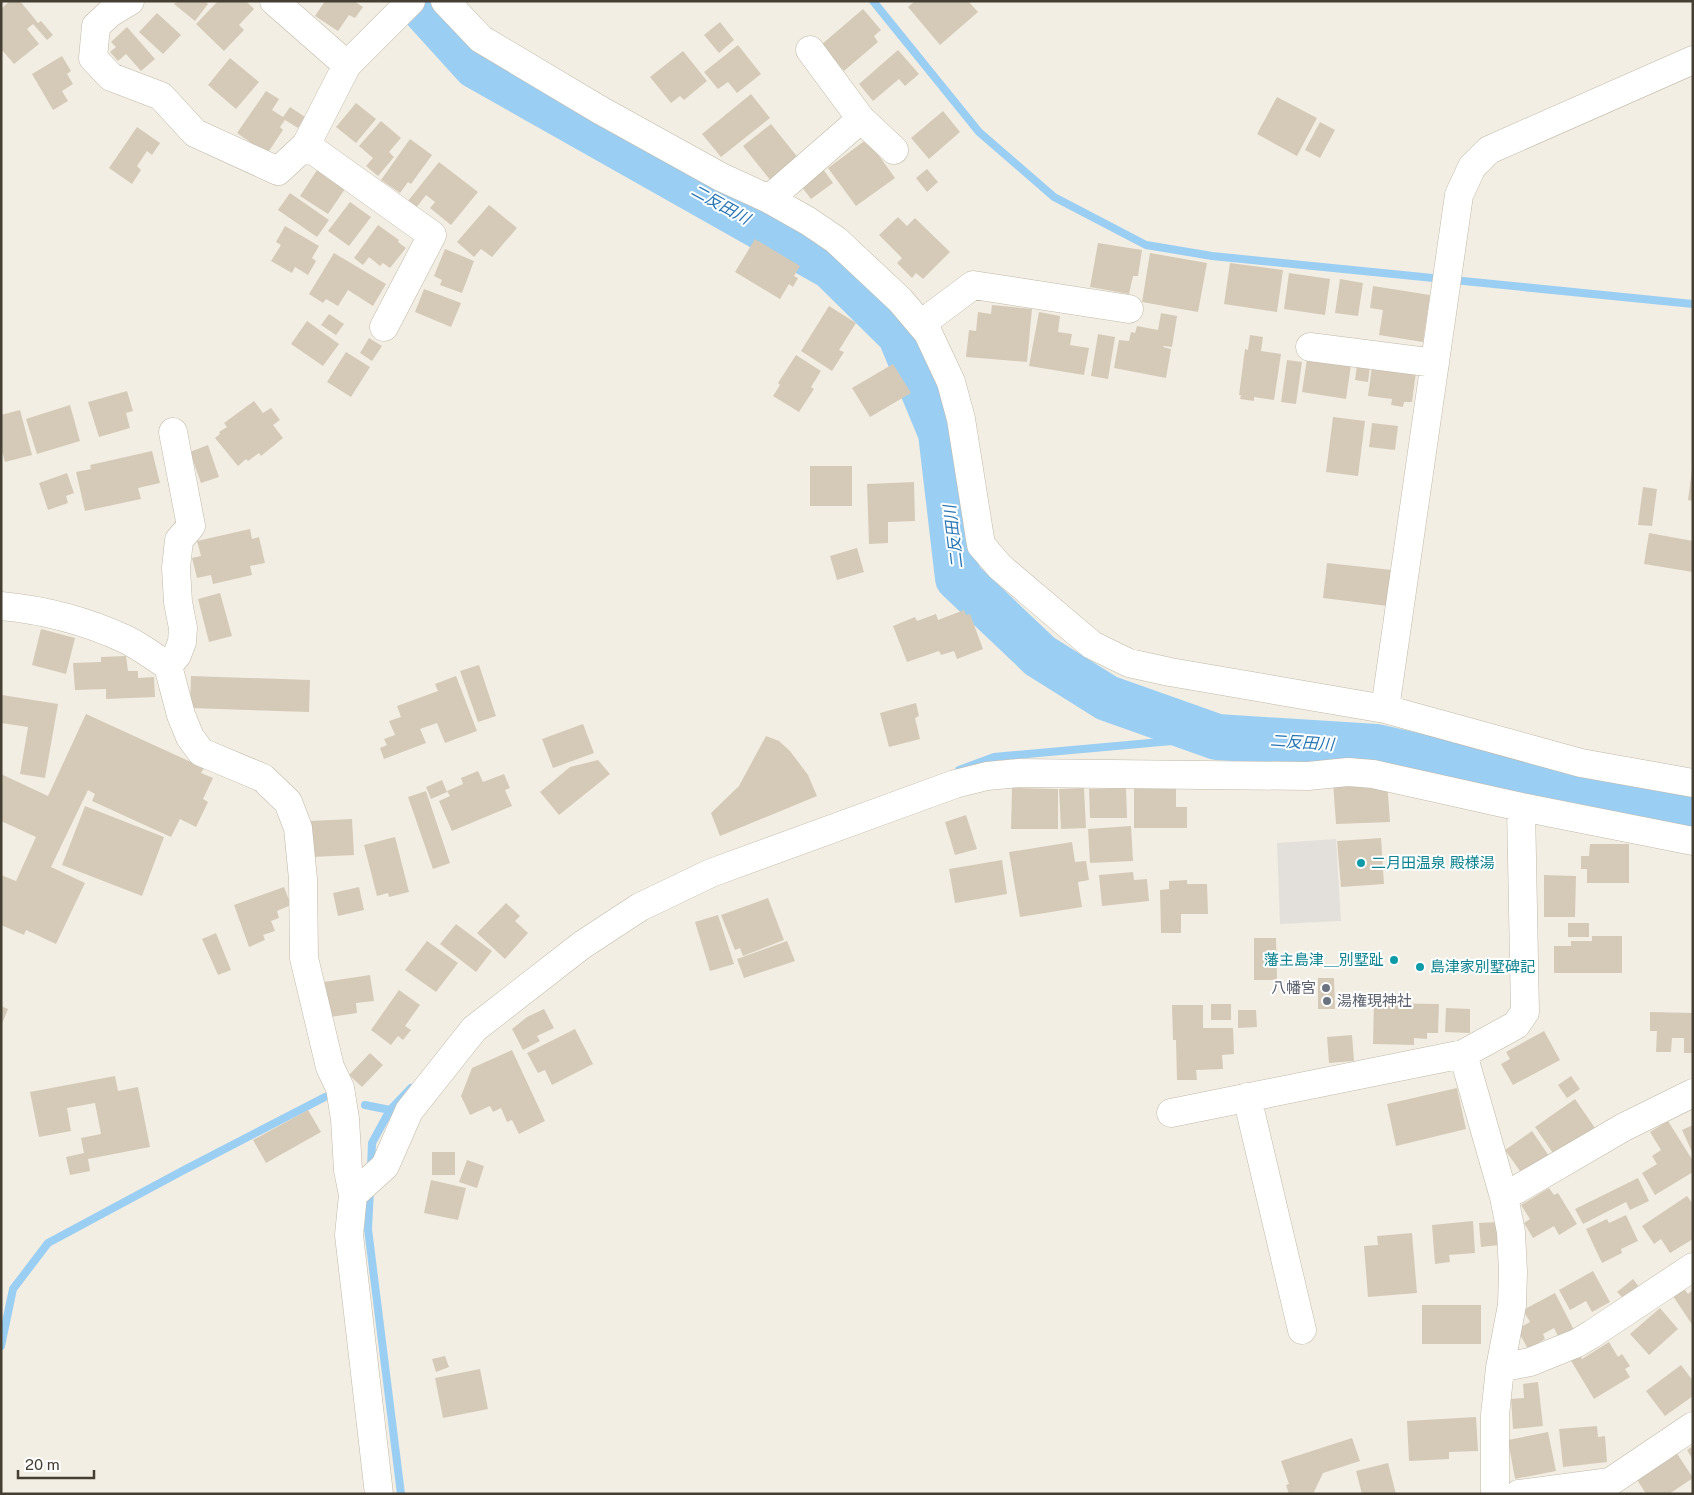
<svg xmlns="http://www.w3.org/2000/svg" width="1694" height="1495" viewBox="0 0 1694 1495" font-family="'Public Sans','Noto Sans JP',sans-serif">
	<rect width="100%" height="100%" fill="#f3eee3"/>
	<path fill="#e3e0dc" d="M1336,839L1341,921L1280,924L1277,843Z"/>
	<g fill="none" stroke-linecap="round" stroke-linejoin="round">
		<path stroke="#9bcef3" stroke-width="8" d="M873,1L979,132L1054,197L1146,245L1212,256L1693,304
			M959,770L994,757L1217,737
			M365,1105L390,1110L411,1088
			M371,1169L372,1143L390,1110
			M370,1190L368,1229L401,1494
			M1,1346L13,1289L48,1243L184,1170L325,1097"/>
		<path stroke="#9bcef3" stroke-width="46" d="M417,1L476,66L832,267L900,334L941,433L958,578L1040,656L1107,698L1217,737L1376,747L1622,803L1693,817"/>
	</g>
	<path fill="#d5cab8" d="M10,1H20L38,23L41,21L53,35L47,40L33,24L27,29L39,44L14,64L1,49V9Z
		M177,1H205L208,4L195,21L174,4Z
		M218,1H246L254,9L239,25L244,30L224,51L196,24Z
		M325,1H354L363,7L355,18L349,15L338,31L315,16Z
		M915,1H968L978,12L940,45L908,7Z
		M863,9L881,30L874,36L878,42L844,71L821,45Z
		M157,13L181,35L163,54L139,32Z
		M720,22L734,40L719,53L704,35Z
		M127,27L155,59L141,71L126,54L118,61L110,52L116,47L111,42Z
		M738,45L761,74L737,93L728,82L718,89L704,72Z
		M898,50L919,74L905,86L899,79L873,101L859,84Z
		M683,51L707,81L684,100L680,96L671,103L650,77Z
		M62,56L71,71L67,74L73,84L62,91L68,101L53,110L32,74Z
		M230,58L259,82L236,109L208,85Z
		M266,91L279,99L272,110L283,117L290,107L305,117L298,128L285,120L280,127L283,130L267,154L237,133Z
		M751,94L770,118L721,157L702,134Z
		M1277,97L1317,118L1297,156L1257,134Z
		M356,103L376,119L356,143L336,127Z
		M943,111L960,132L929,159L911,138Z
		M381,121L401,138L389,152L394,157L378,176L366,166L373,158L359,146Z
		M1320,122L1335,130L1320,158L1305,150Z
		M771,124L799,159L771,181L743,146Z
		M137,127L160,143L152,155L147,151L137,166L141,170L132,184L109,168Z
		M410,139L432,155L411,184L408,182L400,193L381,180Z
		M867,139L895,178L856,206L828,168Z
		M439,162L478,192L451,225L430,208L435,202L426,195L416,208L408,201Z
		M319,167L347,186L328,214L300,196Z
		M823,169L833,183L811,199L801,186Z
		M927,169L938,182L927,192L916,178Z
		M290,193L329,220L317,237L278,210Z
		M350,202L371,217L349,246L328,231Z
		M489,205L517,228L492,257L481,249L474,257L457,242Z
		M898,217L907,226L915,218L950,252L923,279L916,273L912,278L897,263L902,258L879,235Z
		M378,225L399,240L398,242L406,248L390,268L383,263L380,266L369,257L363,265L354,258Z
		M285,226L319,246L312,258L316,261L308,275L295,267L292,273L271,261L281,245L276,242Z
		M755,239L800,266L794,276L798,278L793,287L789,284L780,299L735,272Z
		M1098,243L1142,250L1138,276H1133L1129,294L1090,287Z
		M445,249L474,261L462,293L440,285L442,280L434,276Z
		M334,253L386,284L373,306L348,290L338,306L326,299L323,303L309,294Z
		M1150,253L1207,263L1198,312L1142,302Z
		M1230,263L1283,270L1277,312L1224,304Z
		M1289,273L1330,279L1325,315L1284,309Z
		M1340,279L1363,283L1358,316L1335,313Z
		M1373,286L1430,295L1423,342L1379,335L1383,310L1370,308Z
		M424,289L461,303L451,327L415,312Z
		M992,305L1032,309L1027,362L966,357L969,330L976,331L978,312L991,314Z
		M829,306L856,323L839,350L844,352L832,371L801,351Z
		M1039,312L1060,316L1058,332L1072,334L1070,345L1089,348L1084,375L1029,366Z
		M1161,313L1177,316L1172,347L1164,346L1163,347L1171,349L1166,378L1114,368L1119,340L1129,341L1131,332L1135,333L1137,326L1158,330Z
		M329,314L344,324L336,335L321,325Z
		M307,321L339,344L323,366L291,344Z
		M1098,334L1115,337L1108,379L1091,376Z
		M1250,335L1263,337L1261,351L1281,354L1274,400L1254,397V401L1240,399L1241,395H1239L1245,349L1248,350Z
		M369,338L382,346L372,361L360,353Z
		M346,352L370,367L351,397L327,382Z
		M796,355L821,371L811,387L814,389L799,412L773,396L780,385L778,383Z
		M1307,359L1351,365L1346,399L1302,392Z
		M1287,360L1302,362L1296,404L1281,402Z
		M893,364L911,393L870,417L852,388Z
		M1357,365L1370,366L1368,382L1355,380Z
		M1372,366L1416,372L1412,402H1404L1403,407L1391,405L1392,399L1368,396Z
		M127,391L133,411L126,413L130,428L99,437L88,402Z
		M254,401L263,413L271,408L280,420L273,425L283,438L261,456L259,453L248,461L246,459L238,466L215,438L220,434L219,432L227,427L224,423Z
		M70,405L80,441L37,454L26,419Z
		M20,410L32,455L5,462L1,447V415Z
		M1333,417L1365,421L1358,476L1326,472Z
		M1372,423L1398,426L1395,450L1369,447Z
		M208,445L219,477L201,483L190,452Z
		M152,451L160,483L138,488L141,499L85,511L76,472L91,469L90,465Z
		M810,466H852V506H810Z
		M1692,470H1693V501L1688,500Z
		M67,473L74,493L66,496L68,503L48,510L39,483Z
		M914,482L915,521L888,522V543L869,544L867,484Z
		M1643,487L1657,489L1652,526L1638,525Z
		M250,529L252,539L259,537L265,563L250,566L252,575L213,584L211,575L197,578L192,558L201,556L197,541Z
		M1649,533L1693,541V572L1644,564Z
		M857,548L864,572L837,580L830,556Z
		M1327,563L1392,570L1388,606L1323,598Z
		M220,593L232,636L209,642L198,599Z
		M964,610L966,615L970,614L983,649L957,659L954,651L941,655L939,651L907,662L893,626L915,617L917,621L936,614L938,620Z
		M41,629L75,638L66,674L32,665Z
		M126,656L128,671H138V678L154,677L155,697L106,699V689L75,690L73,663L101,662V657Z
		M479,665L496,716L478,722L460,671Z
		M191,676L310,680L309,712L190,708Z
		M456,676L477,731L445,743L437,723L420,729L426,743L384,759L380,748L387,745L384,739L395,735L389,721L401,717L397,706L438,691L435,684Z
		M2,695L58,704L45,778L20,774L28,727L1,723Z
		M916,703L919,716L915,718L920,739L889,747L880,713Z
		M86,714L204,768L201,773L213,778L203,799L208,802L196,827L180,819L171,837L92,801L95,794L88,790L51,867L85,883L56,944L26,930L24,935L1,925V875L16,881L36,837L1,821V774L48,796Z
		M583,724L594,753L553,768L542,739Z
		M766,736L779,741L790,751L808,775L817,796L720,836L711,813L739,786Z
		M598,760L610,774L559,815L540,792L570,767Z
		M478,771L483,782L504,774L510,788L505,790L512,806L452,831L439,801L450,796L447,791L463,784L461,778Z
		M442,780L447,792L431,799L426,787Z
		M1387,781L1390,822L1336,824L1333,782Z
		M1012,788L1058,789V829H1011Z
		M1084,788L1086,828L1061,829L1059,789Z
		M1126,788L1127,818H1090L1089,789Z
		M1134,788H1176V807H1187V828H1134Z
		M426,791L450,863L433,869L408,797Z
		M85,806L164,837L142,896L62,865Z
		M966,815L977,849L955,855L945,822Z
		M352,819L354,855L312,857L309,821Z
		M1131,826L1133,861L1090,863L1088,829Z
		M395,837L409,892L389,897L388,893L377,896L364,845Z
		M1381,838L1384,884L1341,887L1337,841Z
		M1072,842L1075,862L1086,861L1089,880L1078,882L1082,907L1020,917L1009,852Z
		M1590,844H1629V883H1587V869H1581V856H1589Z
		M1002,860L1007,894L955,903L949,869Z
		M1133,872L1134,880L1147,879L1149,901L1102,906L1099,875Z
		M1544,875L1576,876L1575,917H1544Z
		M1187,880V884H1207L1208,914H1181V933H1161L1160,890L1169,889V881Z
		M284,887L291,905L277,911L279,918L271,921L275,931L263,935L265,940L249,947L234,905Z
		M359,887L364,910L338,916L333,893Z
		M768,898L784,940L743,956L740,948L735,950L721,915Z
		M506,903L520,916L515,921L528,933L505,959L477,933Z
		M718,915L734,964L710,971L695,922Z
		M1568,923H1589V937H1568Z
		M456,924L492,951L476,972L440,944Z
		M216,933L231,970L218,975L202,939Z
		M1592,936H1622V973H1554V946H1571V941H1592Z
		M1254,938H1276L1277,980H1254Z
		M427,941L458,963L436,992L405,970Z
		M787,941L795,961L744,978L737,959Z
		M370,975L374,1001L356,1003L357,1013L330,1017L324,982Z
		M1318,978H1334L1335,1009H1318Z
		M399,990L420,1005L405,1026L411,1030L403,1040L398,1036L391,1045L371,1030Z
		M1374,1003L1439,1004L1438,1033H1427V1039L1414,1038V1045L1373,1044Z
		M1211,1004H1231V1020H1211Z
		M1172,1005H1203V1028H1233L1234,1054L1222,1055L1223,1069L1196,1070L1197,1080H1177L1176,1040H1173Z
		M1,1006L8,1009L1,1026Z
		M1446,1008L1470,1009V1033L1445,1032Z
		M544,1009L554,1028L537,1036L540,1041L523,1050L512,1029L527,1017Z
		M1238,1010H1256L1257,1027L1238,1028Z
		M1650,1012L1693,1013V1053H1684V1038H1672L1671,1052H1656L1657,1031H1650Z
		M575,1029L593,1064L552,1085L545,1070L538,1073L527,1053Z
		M1544,1031L1560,1060L1513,1085L1501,1064L1510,1059L1506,1052Z
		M1352,1035L1354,1061L1329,1063L1327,1037Z
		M512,1050L545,1121L519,1134L512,1120L507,1122L501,1108L493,1112L490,1106L470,1115L461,1096L472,1068Z
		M370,1053L383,1065L362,1087L349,1075Z
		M115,1076L118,1091L138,1087L150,1147L88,1159L90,1171L70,1175L66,1157L84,1153L81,1138L101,1134L95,1103L67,1108L71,1131L39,1137L30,1092Z
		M1571,1076L1580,1089L1567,1098L1558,1085Z
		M1457,1088L1466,1129L1396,1146L1387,1104Z
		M1575,1099L1595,1128L1555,1156L1535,1127Z
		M308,1110L321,1132L266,1163L253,1140Z
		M1668,1121L1693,1161V1172L1655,1195L1642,1173L1657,1164L1652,1156L1661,1150L1650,1132Z
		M1693,1125V1154L1682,1130Z
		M1532,1131L1551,1159L1525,1178L1505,1150Z
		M432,1152H455V1175H432Z
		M467,1160L484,1166L477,1188L459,1182Z
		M1638,1178L1649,1201L1630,1210L1626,1202L1583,1224L1575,1209Z
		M431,1180L466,1188L458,1220L424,1213Z
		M1549,1188L1554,1195L1558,1193L1577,1224L1559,1235L1554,1226L1533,1238L1524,1223L1530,1219L1521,1205Z
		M1687,1196L1693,1204V1239L1670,1253L1661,1239L1654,1244L1642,1226Z
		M1626,1215L1638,1241L1621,1249L1622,1253L1602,1263L1586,1229L1607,1219L1609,1223Z
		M1473,1221L1475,1253L1449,1255L1450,1262L1435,1264L1432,1225Z
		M1497,1222L1499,1245L1481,1247L1479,1223Z
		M1412,1233L1417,1293L1368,1297L1364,1246L1378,1245L1377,1236Z
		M1593,1271L1610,1302L1592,1312L1586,1301L1570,1310L1559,1290Z
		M1633,1279L1640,1288L1625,1300L1617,1292Z
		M1684,1289L1688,1294L1693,1290V1326L1673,1296Z
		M1555,1293L1575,1332L1560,1340L1554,1328L1543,1334L1545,1339L1528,1349L1517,1329L1530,1322L1523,1310Z
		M1422,1305H1481V1344H1422Z
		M1660,1308L1678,1329L1649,1355L1630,1334Z
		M1609,1342L1618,1357L1622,1354L1630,1366L1625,1369L1630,1377L1594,1399L1570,1359L1579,1354L1582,1359Z
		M445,1356L449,1367L436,1372L432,1359Z
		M1681,1365L1693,1381V1396L1665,1416L1646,1391Z
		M480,1369L488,1409L443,1418L435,1378Z
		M1538,1382L1543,1426L1513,1429L1511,1399L1524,1398L1523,1384Z
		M1476,1417L1478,1451L1449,1452V1459L1409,1461L1407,1421Z
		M1597,1426L1598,1437L1605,1436L1607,1462L1563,1467L1559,1429Z
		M1548,1432L1556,1471L1515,1479L1508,1440Z
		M1352,1438L1360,1461L1323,1473L1313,1494H1289L1286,1485L1289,1484L1281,1461Z
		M1693,1446V1460L1687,1450Z
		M1676,1452L1693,1478L1669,1494H1646L1636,1478Z
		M1388,1463L1396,1494H1362L1356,1471Z"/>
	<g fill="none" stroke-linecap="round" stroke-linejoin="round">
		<g stroke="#c1b9a8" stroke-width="29">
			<path id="minor" d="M130,1L110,13L96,26L93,58L111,77L161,96L195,133L278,171L306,145L432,235L384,327
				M274,1L347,65L411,1
				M445,1L481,39L600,110L721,177L769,199L808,221L836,240L900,300L928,333L951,382L961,419L981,545L1000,567L1092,645L1129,663L1170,672L1385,709L1581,763L1693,783
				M810,50L861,119
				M306,145L347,65
				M769,199L861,119L894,150
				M921,324L973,285L1129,309
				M1310,347L1435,363
				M1,606C44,610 86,621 125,639C140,646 154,657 168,666L181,715L190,737L201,752L263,778L288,802L298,828L303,879L304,958L330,1067L340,1088L345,1119L348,1170L353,1195L349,1235L379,1494
				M168,666L177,655L182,642L183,628L178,602L176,568L179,540L191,526L173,432
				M1385,709L1459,195L1472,167L1489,150L1693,60
				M1247,1097L1302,1330
				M1171,1113L1463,1054
				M353,1195L385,1166L409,1111L474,1029L582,945L640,907L711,873L955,784L987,776L1019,773L1308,776L1348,772L1373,774L1521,807L1693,841
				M1504,1197L1624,1127L1693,1093
				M1500,1368L1530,1362L1577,1343L1592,1334L1693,1267
				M1495,1494V1415L1500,1368L1512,1305L1513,1272L1511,1232L1504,1197L1463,1054L1516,1025L1525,1012L1521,807
				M1519,1494L1610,1482L1693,1426"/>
		</g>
		<use href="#minor" stroke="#fff" stroke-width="28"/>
	</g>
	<g fill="#0f9aa8" stroke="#fff" stroke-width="2">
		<circle cx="1361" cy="863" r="5"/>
		<circle cx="1394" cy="960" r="5"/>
		<circle cx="1420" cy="967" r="5"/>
	</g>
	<g fill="#6b7280" stroke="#fff" stroke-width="2">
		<circle cx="1326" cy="988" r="5"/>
		<circle cx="1327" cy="1001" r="5"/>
	</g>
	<g text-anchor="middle" stroke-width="4" stroke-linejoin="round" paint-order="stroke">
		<g font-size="15" fill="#0d838f" stroke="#fff" text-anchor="start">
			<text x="1371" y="868">二月田温泉 殿様湯</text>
			<text x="1384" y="965" text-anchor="end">藩主島津＿別墅趾</text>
			<text x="1430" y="972">島津家別墅碑記</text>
		</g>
		<g font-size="15" fill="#5b616d" stroke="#fff" text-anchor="end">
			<text x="1316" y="993">八幡宮</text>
			<text x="1337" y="1006" text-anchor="start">湯権現神社</text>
		</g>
		<g font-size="16" font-style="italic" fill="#2877b5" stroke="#fff">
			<text transform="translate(721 204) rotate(29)" y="6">二反田川</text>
			<text transform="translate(953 537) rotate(-97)" y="6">二反田川</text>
			<text transform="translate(1302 742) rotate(4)" y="6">二反田川</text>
		</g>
	</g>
	<rect width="1694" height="1495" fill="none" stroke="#453e33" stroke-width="5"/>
	<path d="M18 1470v8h76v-8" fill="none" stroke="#453e33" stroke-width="2.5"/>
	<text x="25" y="1470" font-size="15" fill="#453e33" stroke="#ffffff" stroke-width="4" paint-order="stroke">20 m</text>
</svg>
